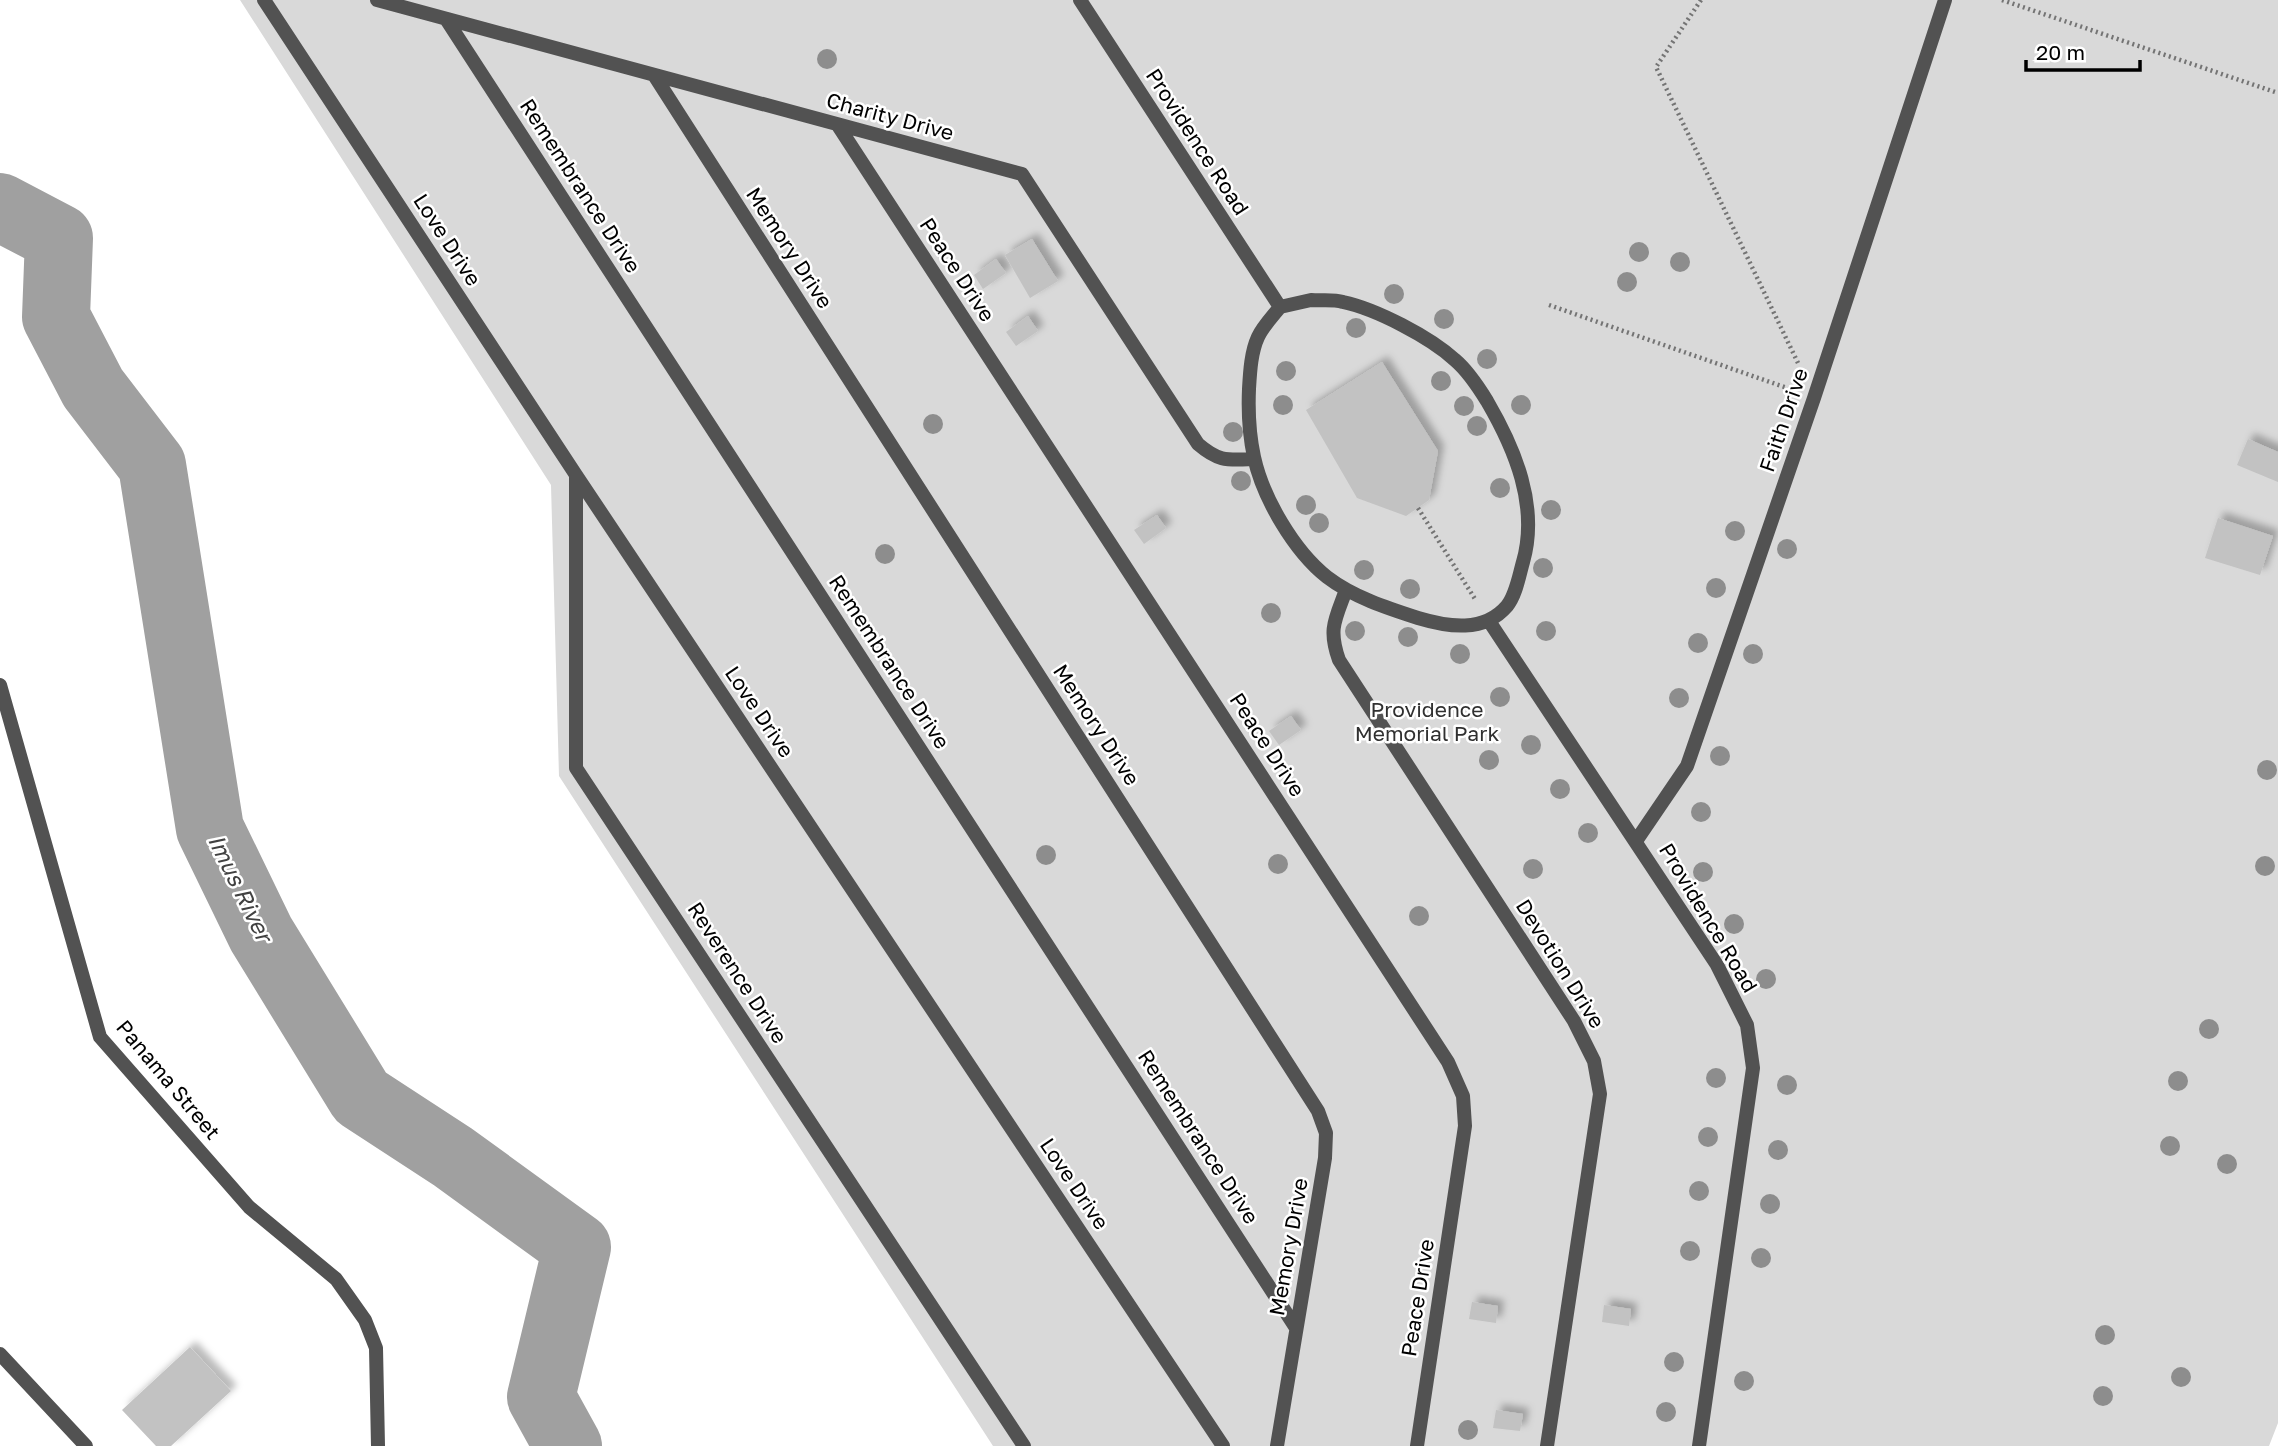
<svg xmlns="http://www.w3.org/2000/svg" width="2278" height="1446" viewBox="0 0 2278 1446" font-family="'Golos Text',sans-serif">
	<defs>
		<filter id="shadow"><feDropShadow dx="6" dy="-6" stdDeviation="3.5" flood-color="#0004"/></filter>
	</defs>
	<rect width="100%" height="100%" fill="#fff"/>
	<path fill="#d9d9d9" d="M240,0H2278V1423L2269,1446H993L559,776L551,485Z"/>
	<g fill="none" stroke-linecap="round" stroke-linejoin="round">
		<path stroke="#a0a0a0" stroke-width="68" d="M0,207L59,238L56,317L93,388L152,465L210,829L261,934L361,1097L453,1157L577,1247L541,1397L568,1446"/>
	</g>
	<path fill="#c2c2c2" filter="url(#shadow)" d="M1032,239L1058,281L1030,298L1005,255Z
		M996,259L1006,273L983,289L974,275Z
		M1028,316L1038,331L1016,346L1006,332Z
		M1382,362L1438,451L1429,500L1406,516L1357,498L1306,410Z
		M2248,439L2278,452V482L2237,465Z
		M1157,515L1166,528L1144,544L1134,530Z
		M2218,518L2273,536L2260,575L2205,558Z
		M1291,716L1301,730L1279,745L1269,731Z
		M1472,1302L1498,1306L1496,1323L1469,1319Z
		M1604,1305L1631,1309L1629,1326L1602,1322Z
		M190,1347L231,1391L171,1446H156L122,1410Z
		M1496,1410L1523,1414L1520,1431L1493,1428Z"/>
	<g fill="none" stroke-linecap="round" stroke-linejoin="round">
		<path stroke="#747474" stroke-width="4.5" stroke-dasharray="2 3.5" stroke-linecap="butt" d="M1701,0L1656,67L1798,363
			M2002,0L2278,93
			M1549,305L1790,389
			M1418,508L1475,599"/>
		<path stroke="#525252" stroke-width="14" d="M264,0L576,475L1223,1446
			M377,0L1022,174L1198,444C1219,462 1227,460 1254,459
			M1080,0L1280,307
			M446,19L1296,1328
			M654,75L1318,1111L1326,1133L1325,1158L1277,1446
			M837,124L1448,1062L1463,1096L1465,1126L1417,1446
			M1311,300C1321,301 1333,299 1343,302C1376,309 1430,337 1455,360C1467,370 1479,388 1487,401C1515,449 1539,506 1523,562C1519,576 1516,595 1507,606C1484,633 1448,627 1418,618C1387,608 1353,597 1327,577C1294,551 1263,498 1254,457C1249,434 1248,412 1249,389C1250,372 1251,352 1258,337C1263,326 1273,316 1280,307Z
			M576,477V768L1024,1446
			M1346,590C1335,620 1328,629 1339,660L1574,1021L1594,1061L1600,1094L1547,1446
			M1489,621L1717,965L1747,1025L1753,1068L1699,1446
			M1636,841L1687,766L1814,398L1945,0"/>
		<path stroke="#525252" stroke-width="14" d="M0,685L100,1037L249,1207L336,1279L365,1320L376,1348L378,1446
			M0,1354L86,1446"/>
	</g>
	<g fill="#8d8d8d">
		<circle cx="827" cy="59" r="10"/>
		<circle cx="1639" cy="252" r="10"/>
		<circle cx="1680" cy="262" r="10"/>
		<circle cx="1627" cy="282" r="10"/>
		<circle cx="1394" cy="294" r="10"/>
		<circle cx="1444" cy="319" r="10"/>
		<circle cx="1356" cy="328" r="10"/>
		<circle cx="1487" cy="359" r="10"/>
		<circle cx="1286" cy="371" r="10"/>
		<circle cx="1441" cy="381" r="10"/>
		<circle cx="1283" cy="405" r="10"/>
		<circle cx="1521" cy="405" r="10"/>
		<circle cx="1464" cy="406" r="10"/>
		<circle cx="933" cy="424" r="10"/>
		<circle cx="1477" cy="426" r="10"/>
		<circle cx="1233" cy="432" r="10"/>
		<circle cx="1241" cy="481" r="10"/>
		<circle cx="1500" cy="488" r="10"/>
		<circle cx="1306" cy="505" r="10"/>
		<circle cx="1551" cy="510" r="10"/>
		<circle cx="1319" cy="523" r="10"/>
		<circle cx="1735" cy="531" r="10"/>
		<circle cx="1787" cy="549" r="10"/>
		<circle cx="885" cy="554" r="10"/>
		<circle cx="1543" cy="568" r="10"/>
		<circle cx="1364" cy="570" r="10"/>
		<circle cx="1716" cy="588" r="10"/>
		<circle cx="1410" cy="589" r="10"/>
		<circle cx="1271" cy="613" r="10"/>
		<circle cx="1355" cy="631" r="10"/>
		<circle cx="1546" cy="631" r="10"/>
		<circle cx="1408" cy="637" r="10"/>
		<circle cx="1698" cy="643" r="10"/>
		<circle cx="1460" cy="654" r="10"/>
		<circle cx="1753" cy="654" r="10"/>
		<circle cx="1500" cy="697" r="10"/>
		<circle cx="1679" cy="698" r="10"/>
		<circle cx="1531" cy="745" r="10"/>
		<circle cx="1720" cy="756" r="10"/>
		<circle cx="1489" cy="760" r="10"/>
		<circle cx="2267" cy="770" r="10"/>
		<circle cx="1560" cy="789" r="10"/>
		<circle cx="1701" cy="812" r="10"/>
		<circle cx="1588" cy="833" r="10"/>
		<circle cx="1046" cy="855" r="10"/>
		<circle cx="1278" cy="864" r="10"/>
		<circle cx="2265" cy="866" r="10"/>
		<circle cx="1533" cy="869" r="10"/>
		<circle cx="1703" cy="872" r="10"/>
		<circle cx="1419" cy="916" r="10"/>
		<circle cx="1734" cy="924" r="10"/>
		<circle cx="1766" cy="979" r="10"/>
		<circle cx="2209" cy="1029" r="10"/>
		<circle cx="1716" cy="1078" r="10"/>
		<circle cx="2178" cy="1081" r="10"/>
		<circle cx="1787" cy="1085" r="10"/>
		<circle cx="1708" cy="1137" r="10"/>
		<circle cx="2170" cy="1146" r="10"/>
		<circle cx="1778" cy="1150" r="10"/>
		<circle cx="2227" cy="1164" r="10"/>
		<circle cx="1699" cy="1191" r="10"/>
		<circle cx="1770" cy="1204" r="10"/>
		<circle cx="1690" cy="1251" r="10"/>
		<circle cx="1761" cy="1258" r="10"/>
		<circle cx="2105" cy="1335" r="10"/>
		<circle cx="1674" cy="1362" r="10"/>
		<circle cx="2181" cy="1377" r="10"/>
		<circle cx="1744" cy="1381" r="10"/>
		<circle cx="2103" cy="1396" r="10"/>
		<circle cx="1666" cy="1412" r="10"/>
		<circle cx="1468" cy="1430" r="10"/>
	</g>
	<g text-anchor="middle" stroke-width="5" stroke-linejoin="round" paint-order="stroke">
		<g font-size="21" fill="#000" stroke="#fff">
			<text transform="translate(890 117) rotate(15)" y="7">Charity Drive</text>
			<text transform="translate(1197 142) rotate(57)" y="7">Providence Road</text>
			<text transform="translate(580 186) rotate(57)" y="7">Remembrance Drive</text>
			<text transform="translate(447 240) rotate(57)" y="7">Love Drive</text>
			<text transform="translate(789 248) rotate(57)" y="7">Memory Drive</text>
			<text transform="translate(957 270) rotate(57)" y="7">Peace Drive</text>
			<text transform="translate(1784 420) rotate(-71)" y="7">Faith Drive</text>
			<text transform="translate(889 662) rotate(57)" y="7">Remembrance Drive</text>
			<text transform="translate(759 712) rotate(56)" y="7">Love Drive</text>
			<text transform="translate(1096 725) rotate(57)" y="7">Memory Drive</text>
			<text transform="translate(1267 745) rotate(57)" y="7">Peace Drive</text>
			<text transform="translate(1708 918) rotate(59)" y="7">Providence Road</text>
			<text transform="translate(1560 964) rotate(58)" y="7">Devotion Drive</text>
			<text transform="translate(737 973) rotate(57)" y="7">Reverence Drive</text>
			<text transform="translate(168 1080) rotate(50)" y="7">Panama Street</text>
			<text transform="translate(1198 1137) rotate(57)" y="7">Remembrance Drive</text>
			<text transform="translate(1074 1184) rotate(56)" y="7">Love Drive</text>
			<text transform="translate(1289 1247) rotate(-80)" y="7">Memory Drive</text>
			<text transform="translate(1418 1298) rotate(-81)" y="7">Peace Drive</text>
		</g>
		<g font-size="21" fill="#303030" stroke="#fff">
			<text x="1427" y="717">Providence<tspan x="1427" dy="24">Memorial Park</tspan></text>
		</g>
		<g font-size="23" font-style="italic" fill="#414141" stroke="#fff">
			<text transform="translate(240 888) rotate(64)" y="8">Imus River</text>
		</g>
	</g>
	<path d="M2026 60v10h114v-10" fill="none" stroke="#000000" stroke-width="3.5"/>
	<text x="2036" y="60" font-size="21" fill="#000000" stroke="#ffffff" stroke-width="5" paint-order="stroke">20 m</text>
</svg>
